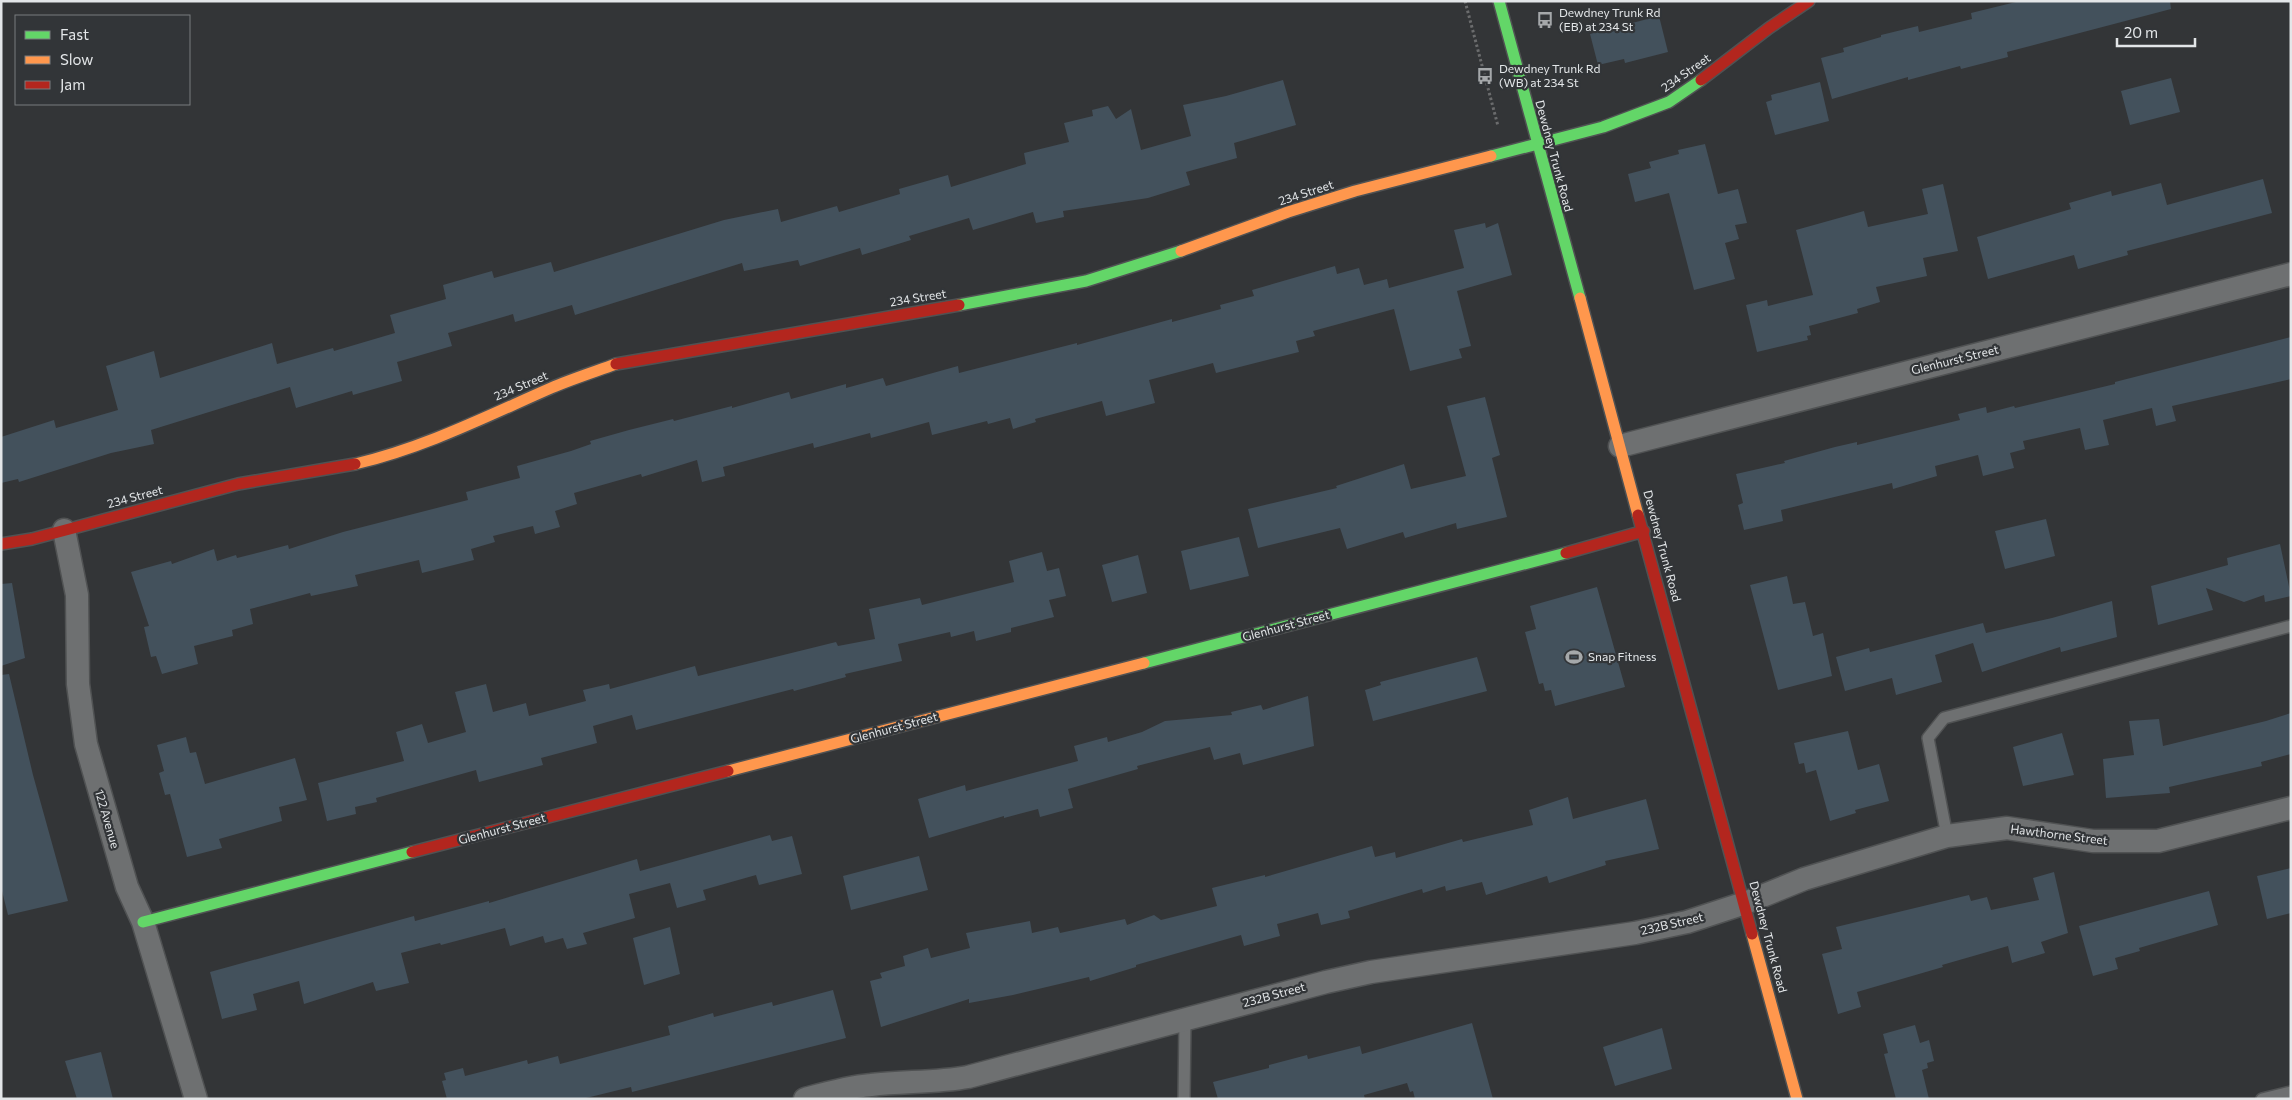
<svg xmlns="http://www.w3.org/2000/svg" width="2292" height="1100" viewBox="0 0 2292 1100" font-family="Commissioner,sans-serif">
	<rect width="100%" height="100%" fill="#333537"/>
	<path fill="#43515c" d="M2020,1H2170L2171,9L2007,52L2008,57L1961,69L1960,66L1908,80V77L1832,99L1821,58L1844,52L1843,48L1881,37V35L1918,26L1919,32L1972,19L1971,13Z
		M1659,16L1668,52L1625,63L1624,59L1598,65L1590,34Z
		M2171,78L2180,112L2130,125L2121,91Z
		M1283,80L1296,125L1234,143L1237,158L1186,172L1190,185L1148,198L1063,211L1064,217L1036,223L1033,212L973,230L969,218L909,236L911,240L862,255L860,248L800,266L798,260L744,271L742,263L575,315L572,305L515,322L513,314L448,333L452,346L397,362L402,381L353,395L352,391L296,408L290,387L151,430L154,444L111,453L19,482L18,479L1,483V437L54,420L56,428L118,410L106,366L154,351L160,378L272,343L277,364L333,348L334,351L395,333L390,315L446,299L443,285L492,271L494,278L551,262L554,272L724,220L778,209L781,222L837,206L839,212L900,194L899,189L948,175L951,187L1026,164L1024,153L1069,142L1064,123L1093,116L1092,110L1108,106L1116,119L1131,109L1141,150L1191,136L1183,105L1226,96Z
		M1820,82L1829,121L1775,135L1766,102L1772,100L1771,95Z
		M1705,144L1718,194L1738,189L1747,223L1735,225L1739,239L1725,243L1735,279L1694,290L1669,193L1635,202L1628,174L1651,168L1649,162L1679,154L1678,150Z
		M2263,179L2272,213L2127,251L2128,255L2078,269L2074,255L1988,279L1977,237L2071,209L2069,203L2111,191L2112,196L2161,183L2167,205Z
		M1943,184L1958,251L1923,258L1927,276L1876,287L1880,302L1857,309L1858,313L1809,326L1811,335L1807,336L1808,340L1757,352L1746,305L1767,300L1768,306L1813,295L1796,230L1864,211L1868,227L1928,214L1922,189Z
		M1485,223L1486,228L1498,223L1512,275L1457,291L1471,346L1459,349L1462,358L1410,371L1394,309L1313,331L1315,336L1296,341L1299,352L1216,373L1213,363L1149,380L1155,403L1106,416L1102,401L1035,419L1036,422L1013,429L1010,418L988,424L987,421L932,435L929,422L871,438L870,433L814,448L813,443L723,467L725,476L702,482L697,460L642,477L641,474L574,493L577,504L555,511L560,527L535,534L533,526L493,536L495,542L471,549L474,560L422,573L419,560L355,575L358,586L311,596L310,593L250,609L253,624L232,630L233,636L194,646L198,664L162,674L156,656L151,657L144,627L149,626L131,572L171,561L172,564L214,549L217,561L236,555L237,558L288,545L289,549L343,532L468,500L466,492L520,478L517,466L571,451L591,444L590,441L629,430L673,419L674,421L732,406V408L789,392L791,399L846,384V388L883,378L886,386L958,366L959,373L1077,343V345L1172,319V322L1221,309L1220,305L1254,296L1252,290L1335,266L1337,274L1359,268L1364,285L1387,279L1389,288L1464,268L1454,230Z
		M2291,337V379L2172,406L2176,421L2156,426L2152,408L2103,420L2109,445L2085,450L2080,428L2023,441L2025,449L2010,453L2014,468L1983,476L1978,455L1935,466L1937,476L1893,489L1892,483L1781,510L1783,521L1744,530L1738,505L1743,503L1736,474L1785,463L1784,461L1835,447L1857,442V445L1960,420L1958,414L1986,407L1987,413L2014,406L2015,408L2115,384V382Z
		M1485,397L1500,455L1492,458L1507,517L1457,529L1456,523L1405,538L1403,532L1347,549L1340,528L1258,548L1248,509L1337,488L1336,486L1404,464L1411,489L1466,476L1447,406Z
		M2046,519L2055,556L2005,569L1995,531Z
		M1239,537L1249,576L1190,590L1181,551Z
		M2280,544L2291,596L2265,602L2264,595L2244,602L2206,588L2213,610L2158,625L2151,586L2228,565L2227,558Z
		M1042,552L1047,571L1059,568L1066,596L1049,600L1054,617L1011,628V632L976,641L974,631L951,637L950,632L898,644L902,661L845,674L846,677L794,691L793,689L636,730L632,715L593,726L597,743L541,758L543,765L479,782L476,770L376,798L377,802L355,807L356,814L327,821L318,783L404,761L396,732L422,724L428,743L466,732L455,692L486,684L493,712L526,703L529,716L586,701L583,690L609,684L610,689L695,666L698,676L836,642L838,646L875,639L869,609L920,598L922,605L1014,582L1009,561Z
		M1138,555L1147,593L1112,602L1102,565Z
		M1787,576L1793,604L1805,602L1813,636L1823,633L1832,676L1778,690L1750,585Z
		M12,583L25,658L1,666V584Z
		M1597,587L1625,687L1555,706L1551,690L1545,691L1543,683L1539,684L1525,632L1536,629L1530,606Z
		M2112,601L2117,637L2061,652L2060,647L1982,672L1973,643L1935,655L1942,682L1896,695L1892,678L1845,691L1836,657L1869,648L1870,652L1983,623L1986,633L2052,618Z
		M1477,657L1487,691L1373,721L1365,690L1381,685L1380,682Z
		M9,674L33,775L68,901L8,915L1,887V675Z
		M1308,696L1314,746L1243,765L1240,753L1214,760L1210,747L1137,766L1138,769L1068,789L1073,808L1040,817L1038,809L1004,818V816L929,838L918,799L965,785L966,791L1078,761L1074,746L1107,737L1108,742L1142,732L1165,721L1232,715L1231,712L1261,705L1263,710Z
		M2291,713V754L2261,762L2262,766L2169,787L2170,793L2106,798L2103,759L2134,755L2129,721L2159,719L2163,746L2266,721Z
		M1848,731L1858,770L1879,764L1889,801L1855,810L1856,813L1830,821L1816,770L1806,773L1804,763L1799,764L1794,743Z
		M2062,733L2074,775L2023,786L2013,747Z
		M186,737L190,753L196,752L205,784L295,758L307,800L279,807L282,821L219,839L222,848L187,857L170,794L165,795L159,773L164,771L157,745Z
		M1568,797L1573,819L1646,799L1659,849L1605,861L1606,865L1549,883L1547,876L1486,895L1482,882L1446,891L1445,886L1423,893L1422,889L1348,911L1350,918L1321,925L1318,913L1277,924L1280,936L1244,946L1241,935L1136,965V967L1090,981L1089,977L1013,995L969,1003V999L881,1027L870,981L882,978L880,973L905,966L903,956L928,948L931,958L970,948L966,933L1030,921L1032,933L1058,927L1060,933L1125,919L1127,925L1154,915L1161,920L1217,906L1212,888L1265,875V877L1372,846L1375,857L1395,852L1396,858L1462,839L1463,842L1533,825L1529,810Z
		M770,835L772,841L792,836L802,874L759,885L756,875L703,890L706,900L677,908L670,883L629,894L635,918L583,933L587,944L567,949L563,938L545,943L543,936L510,946L505,928L441,945L440,943L401,953L409,983L376,991L373,982L304,1004L299,981L253,994L257,1010L222,1019L210,972L414,916L415,921L489,901V903L637,859L640,871Z
		M919,856L928,890L851,910L843,876Z
		M2291,868V913L2267,919L2257,876Z
		M2054,872L2068,933L2041,942L2045,953L2012,963L2008,946L1942,965L1943,967L1857,992L1861,1007L1838,1014L1822,954L1842,949L1836,927L1969,895L1971,901L1987,897L1991,910L2039,900L2033,878Z
		M2209,891L2218,925L2139,948L2140,951L2115,958L2118,969L2093,976L2079,926Z
		M670,927L680,974L644,985L633,938Z
		M833,990L846,1038L632,1092L631,1087L582,1099H447L442,1081L446,1080L444,1073L463,1068L465,1076L527,1060L528,1064L558,1056L560,1064L670,1035L668,1026L713,1013L714,1017L772,1002L773,1006Z
		M1472,1023L1493,1099H1415L1413,1091L1410,1092L1407,1083L1364,1095L1365,1099H1218L1213,1082L1269,1068V1065L1307,1055L1308,1059L1360,1046L1362,1054Z
		M1915,1025L1920,1043L1929,1040L1934,1061L1927,1063L1928,1068L1922,1070L1929,1099H1896L1884,1054L1888,1053L1883,1034Z
		M1662,1028L1672,1069L1615,1086L1603,1047Z
		M101,1052L113,1099H77L65,1061Z"/>
	<g fill="none" stroke-linecap="round" stroke-linejoin="round">
		<g stroke="#505253" stroke-width="14">
			<path id="lane" d="M1947,836L1928,738L1944,718L2291,626
				M1184,1099L1185,1019
				M2262,1099L2291,1092"/>
		</g>
		<g stroke="#505253" stroke-width="25">
			<path id="street" d="M1620,446L2291,274
				M64,530L77,595L78,684L86,744L127,887L143,922L196,1099
				M805,1099C827,1093 848,1087 871,1085C903,1081 936,1083 968,1077L1326,982L1371,972L1635,933L1687,922L1745,903L1804,879L1947,836L2007,828L2093,841H2158L2291,808"/>
		</g>
		<g stroke="#505253" stroke-width="14">
			<path id="fast" d="M1499,1L1580,298
				M1491,156L1603,127L1669,102L1701,80
				M959,305L1086,281L1181,251
				M1144,663L1566,553
				M143,922L412,852"/>
		</g>
		<g stroke="#505253" stroke-width="14">
			<path id="slow" d="M1181,251L1288,212L1355,191L1491,156
				M1580,298L1638,515
				M355,464C424,448 487,416 551,388C572,379 594,372 616,364
				M728,771L1144,663
				M1752,934L1797,1099"/>
		</g>
		<g stroke="#505253" stroke-width="14">
			<path id="jam" d="M1701,80L1769,28L1809,1
				M616,364L959,305
				M1638,515L1752,934
				M1,544L32,539L238,484L355,464
				M1566,553L1644,531
				M412,852L728,771"/>
		</g>
		<path stroke="#6b6c6d" stroke-width="3" stroke-dasharray="2.5 2.5" stroke-linecap="butt" d="M1465,1L1498,126"/>
		<use href="#lane" stroke="#6e7071" stroke-width="11"/>
		<use href="#street" stroke="#6e7071" stroke-width="22"/>
		<use href="#fast" stroke="#63d668" stroke-width="11"/>
		<use href="#slow" stroke="#ff974d" stroke-width="11"/>
		<use href="#jam" stroke="#b3261e" stroke-width="11"/>
	</g>
	<defs>
		<g id="bus-bare" transform="scale(1.35)"><path d="M-5-6H5V4H4V6H2V4H-2V6H-4V4H-5ZM-3.5-4V0h7V-4ZM-3.5 1.2v1.5H-2V1.2ZM2 1.2v1.5H3.5V1.2Z" fill="#a5a8aa" stroke="#323538" stroke-width="2.5" paint-order="stroke"/></g>
		<g id="stadium-bare" transform="scale(1.35)"><path d="M0-5a6.5 5 0 1 0 0 10a6.5 5 0 1 0 0-10ZM-3.5-1.8h7v3.6h-7Z" fill="#a5a8aa" stroke="#323538" stroke-width="2.5" paint-order="stroke"/></g>
	</defs>
	<g fill-rule="evenodd">
		<use href="#bus-bare" x="1545" y="20"/>
		<use href="#bus-bare" x="1485" y="76"/>
		<use href="#stadium-bare" x="1574" y="657"/>
	</g>
	<g text-anchor="middle" stroke-width="4.5" stroke-linejoin="round" paint-order="stroke">
		<g font-size="12" fill="#e3e6e8" stroke="#323538" text-anchor="start">
			<text x="1559" y="17">Dewdney Trunk Rd<tspan x="1559" dy="14">(EB) at 234 St</tspan></text>
			<text x="1499" y="73">Dewdney Trunk Rd<tspan x="1499" dy="14">(WB) at 234 St</tspan></text>
			<text x="1588" y="661">Snap Fitness</text>
		</g>
		<g font-size="12" fill="#e3e6e8" stroke="#323538">
			<text transform="translate(1686 73) rotate(-35)" y="4">234 Street</text>
			<text transform="translate(1554 156) rotate(75)" y="4">Dewdney Trunk Road</text>
			<text transform="translate(1306 193) rotate(-18)" y="4">234 Street</text>
			<text transform="translate(918 298) rotate(-9)" y="4">234 Street</text>
			<text transform="translate(1955 360) rotate(-14)" y="4">Glenhurst Street</text>
			<text transform="translate(521 386) rotate(-23)" y="4">234 Street</text>
			<text transform="translate(135 497) rotate(-15)" y="4">234 Street</text>
			<text transform="translate(1662 546) rotate(75)" y="4">Dewdney Trunk Road</text>
			<text transform="translate(1286 626) rotate(-15)" y="4">Glenhurst Street</text>
			<text transform="translate(894 728) rotate(-15)" y="4">Glenhurst Street</text>
			<text transform="translate(107 819) rotate(74)" y="4">122 Avenue</text>
			<text transform="translate(502 829) rotate(-15)" y="4">Glenhurst Street</text>
			<text transform="translate(2059 835) rotate(7)" y="4">Hawthorne Street</text>
			<text transform="translate(1672 924) rotate(-13)" y="4">232B Street</text>
			<text transform="translate(1768 937) rotate(75)" y="4">Dewdney Trunk Road</text>
			<text transform="translate(1274 995) rotate(-15)" y="4">232B Street</text>
		</g>
	</g>
	<rect width="2292" height="1100" fill="none" stroke="#e3e6e8" stroke-width="5"/>
	<rect x="15" y="15" width="175" height="90" fill="#323538" stroke="#797c7e"/>
	<rect x="25" y="31" width="25" height="8" fill="#63d668" stroke="#797c7e"/>
	<text x="60" y="40" font-size="15" fill="#e3e6e8">Fast</text>
	<rect x="25" y="56" width="25" height="8" fill="#ff974d" stroke="#797c7e"/>
	<text x="60" y="65" font-size="15" fill="#e3e6e8">Slow</text>
	<rect x="25" y="81" width="25" height="8" fill="#b3261e" stroke="#797c7e"/>
	<text x="60" y="90" font-size="15" fill="#e3e6e8">Jam</text>
	<path d="M2117 38v8h78v-8" fill="none" stroke="#e3e6e8" stroke-width="2.5"/>
	<text x="2124" y="38" font-size="15" fill="#e3e6e8" stroke="#323538" stroke-width="4" paint-order="stroke">20 m</text>
</svg>
